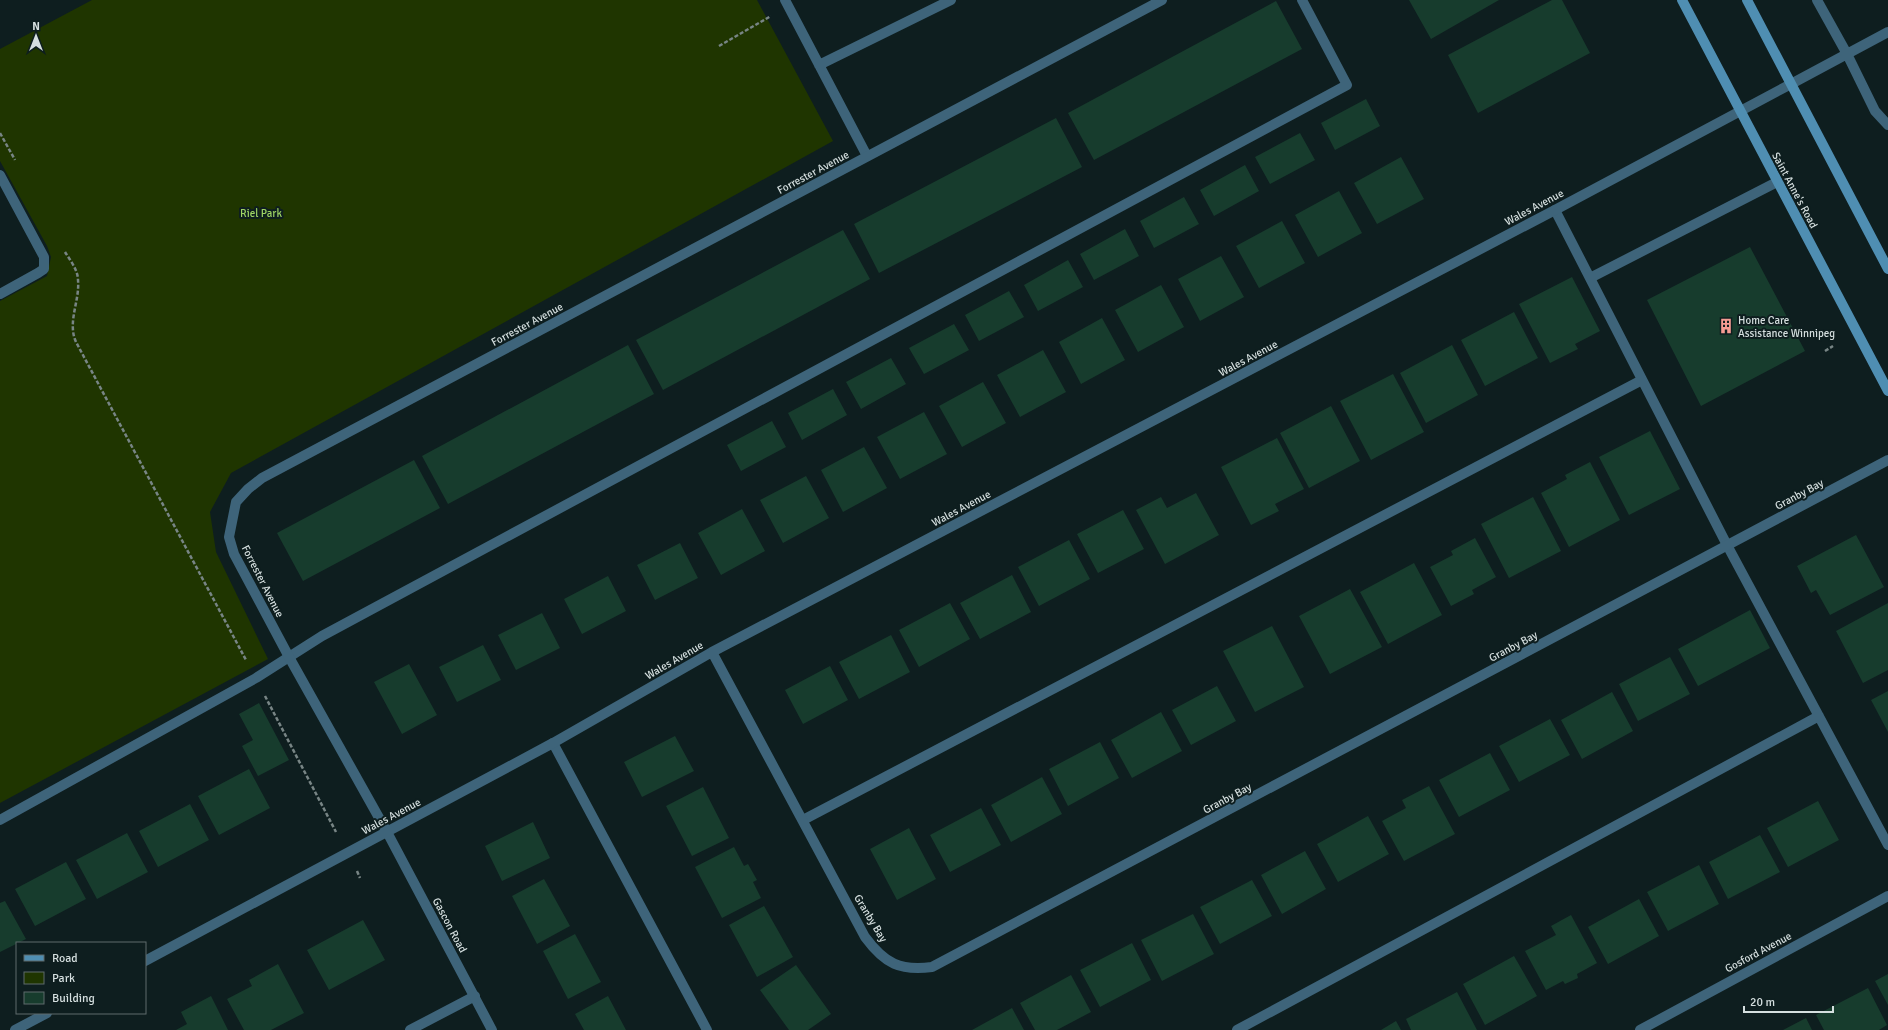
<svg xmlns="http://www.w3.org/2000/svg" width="1888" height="1030" viewBox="0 0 1888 1030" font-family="Signika,sans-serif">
	<rect width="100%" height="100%" fill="#0e1e1f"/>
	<path fill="#1f3500" d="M92,0H757L833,141L231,473L210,512L216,552L268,659L0,803V301L47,276L51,257L47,246L0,161V49Z"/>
	<path fill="#173c2d" d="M1409,0H1499L1431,39Z
		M1552,0H1562L1590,53L1478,113L1448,55Z
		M1276,1L1302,49L1094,160L1068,113Z
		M1366,99L1380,126L1335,150L1321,123Z
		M1056,118L1082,167L879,273L854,224Z
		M1300,133L1315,160L1270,184L1255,157Z
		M1401,157L1424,199L1377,224L1354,183Z
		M1245,165L1259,191L1214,216L1200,190Z
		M1339,191L1362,233L1318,257L1295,215Z
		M1184,197L1199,224L1154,248L1140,221Z
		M1282,221L1305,263L1259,288L1236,246Z
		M1125,229L1139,256L1094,280L1080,254Z
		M843,230L870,279L663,390L636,340Z
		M1750,247L1805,351L1701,406L1647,300Z
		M1221,256L1244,297L1200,321L1178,279Z
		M1068,260L1083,287L1038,311L1024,285Z
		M1572,277L1600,331L1575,344L1578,349L1550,363L1519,304Z
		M1161,285L1184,327L1138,352L1115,310Z
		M1009,291L1024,317L979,341L965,315Z
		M1514,312L1538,358L1485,386L1461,340Z
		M1102,318L1125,360L1081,384L1059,342Z
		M954,324L969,350L924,374L909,348Z
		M628,345L654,394L448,504L422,456Z
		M1452,345L1478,395L1426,423L1400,373Z
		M1043,350L1066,392L1020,417L997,375Z
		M891,358L906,384L861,409L846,382Z
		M1393,374L1424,432L1371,460L1340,401Z
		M983,382L1006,423L962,447L939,406Z
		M833,389L847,415L802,440L788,413Z
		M1331,406L1360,461L1309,488L1280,433Z
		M924,412L947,454L900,479L877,437Z
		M772,421L786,447L741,471L727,445Z
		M1650,431L1680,489L1629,515L1599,457Z
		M1277,438L1304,489L1275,504L1279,511L1251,525L1221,467Z
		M864,447L887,488L843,512L821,470Z
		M414,460L440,508L303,581L277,533Z
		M1590,462L1620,520L1569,547L1541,493L1567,479L1565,475Z
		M806,476L829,518L783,543L760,500Z
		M1196,493L1219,535L1165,564L1136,510L1161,497L1167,508Z
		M1533,497L1561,551L1509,578L1481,524Z
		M742,509L765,551L721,575L698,533Z
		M1123,510L1144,549L1098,573L1077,534Z
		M1856,535L1884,587L1830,615L1816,590L1811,593L1797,566Z
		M1475,538L1496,577L1472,590L1474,594L1451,606L1430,567L1453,555L1451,551Z
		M1069,540L1090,579L1039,606L1018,567Z
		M680,543L698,578L655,600L637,565Z
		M1414,563L1442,615L1388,644L1360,592Z
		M1012,575L1031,612L980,639L960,603Z
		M608,576L626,611L582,634L564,599Z
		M1350,589L1382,647L1330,674L1299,616Z
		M950,603L970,639L919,667L899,630Z
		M1888,603V670L1863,683L1836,631Z
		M1750,610L1770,648L1698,686L1678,649Z
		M542,613L560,648L516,670L498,635Z
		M1272,626L1304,687L1255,712L1223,651Z
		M891,635L910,672L859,699L839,662Z
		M483,645L501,680L457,702L439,667Z
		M1670,657L1690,694L1638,721L1619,684Z
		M409,664L437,715L402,734L374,682Z
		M830,666L848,700L803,724L785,690Z
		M1217,686L1236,721L1191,745L1172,710Z
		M1888,691V732L1871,700Z
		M1612,692L1633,731L1582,759L1561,720Z
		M259,703L289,760L258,776L242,746L253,740L239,714Z
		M1161,712L1182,751L1132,778L1111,740Z
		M1550,719L1570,755L1519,782L1499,746Z
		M675,736L694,771L642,797L624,762Z
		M1100,742L1119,778L1068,806L1049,769Z
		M1490,753L1510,790L1459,817L1439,780Z
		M249,769L270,808L219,835L198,796Z
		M1042,777L1062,814L1011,842L991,805Z
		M1429,786L1455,834L1404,861L1382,821L1406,808L1402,800Z
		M703,787L729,838L692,856L666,806Z
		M1818,801L1839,840L1788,867L1767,828Z
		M190,804L209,840L158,867L139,831Z
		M981,808L1001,845L950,872L930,835Z
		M1368,816L1389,854L1338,882L1317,844Z
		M533,822L550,858L502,881L485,846Z
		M909,828L936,879L897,900L870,849Z
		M127,833L148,872L97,899L76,860Z
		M1760,835L1780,872L1728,899L1709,862Z
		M734,847L744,866L748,864L757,880L753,882L761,898L722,918L695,867Z
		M1305,851L1326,889L1282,914L1261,875Z
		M66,862L86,899L35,926L15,889Z
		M1699,865L1719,904L1668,931L1647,892Z
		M544,879L570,926L537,944L512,896Z
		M1252,880L1272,916L1220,944L1200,907Z
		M1639,899L1659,936L1608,964L1588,927Z
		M5,901L26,939L0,952V903Z
		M764,906L793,957L757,977L729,925Z
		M1193,914L1214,954L1162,981L1141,940Z
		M1571,915L1597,963L1577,974L1578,978L1565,984L1563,981L1546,990L1525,951L1556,935L1551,926Z
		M363,920L385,960L329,990L307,950Z
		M575,934L601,982L568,999L543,951Z
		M1132,943L1151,980L1100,1007L1080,970Z
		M1514,956L1537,996L1485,1025L1463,984Z
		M278,964L304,1013L271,1030H244L227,999L252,986L249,980Z
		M796,965L831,1014L808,1030H789L760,990Z
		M1888,974V1005L1875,981Z
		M1071,975L1091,1012L1057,1030H1035L1020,1003Z
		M1868,988L1887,1025L1879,1030H1824L1816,1015Z
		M1457,992L1477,1030H1411L1406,1019Z
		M211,996L228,1030H176L187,1024L181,1012Z
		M608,996L626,1030H584L575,1014Z
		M1012,1008L1024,1030H972Z
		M1806,1018L1812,1030H1783Z
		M1396,1021L1401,1030H1381Z"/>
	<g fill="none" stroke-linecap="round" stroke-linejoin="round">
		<path stroke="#788585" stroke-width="2.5" stroke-dasharray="4 2" stroke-linecap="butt" d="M719,46L771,16
			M0,133L15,160
			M65,252C70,260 78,270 78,280C80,301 67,322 76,342L246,660
			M1825,351L1833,346
			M265,696L336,832
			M357,871L360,878"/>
		<path stroke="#3e647a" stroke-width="10" d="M785,0L867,156
			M1817,0L1847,54L1875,111L1888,125
			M819,65L951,0
			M1791,84L1888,32
			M0,175L44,257V269L38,273L0,294
			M1555,210L1727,545L1888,845
			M1590,278L1777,182
			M553,743L707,1030
			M0,820L256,678L322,636L1347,85L1302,0
			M803,820L1642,380
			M410,1030L475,996
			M1237,1030L1819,716"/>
		<path stroke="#3e647a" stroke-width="10" d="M712,652L865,937C885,964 900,971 932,967L1888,460
			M145,961L553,743L712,652L1555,210L1791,84
			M15,1030L47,1013
			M492,1030L387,832L289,657L234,554L229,537L236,502L248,489L262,478L1162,0
			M1640,1030L1888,896"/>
		<path stroke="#4f8eb2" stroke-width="10" d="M1682,0L1888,391
			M1747,0L1888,269"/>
	</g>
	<defs>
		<g id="building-bare" transform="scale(1.2)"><path d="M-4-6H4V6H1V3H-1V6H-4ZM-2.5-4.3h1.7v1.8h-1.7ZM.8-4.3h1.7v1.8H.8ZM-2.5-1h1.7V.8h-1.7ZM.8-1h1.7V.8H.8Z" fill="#f59c93" stroke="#0e1e1f" stroke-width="2.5" paint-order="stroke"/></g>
	</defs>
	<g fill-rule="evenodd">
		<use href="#building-bare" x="1726" y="326"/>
	</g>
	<g text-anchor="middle" stroke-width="4" stroke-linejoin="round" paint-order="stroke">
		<g font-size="11" fill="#d5dfdf" stroke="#0e1e1f">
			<text transform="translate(813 172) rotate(-28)" y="4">Forrester Avenue</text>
			<text transform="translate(1795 190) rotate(62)" y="4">Saint Anne's Road</text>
			<text transform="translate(1534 207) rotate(-28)" y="4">Wales Avenue</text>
			<text transform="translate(527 324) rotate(-28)" y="4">Forrester Avenue</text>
			<text transform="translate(1248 358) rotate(-28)" y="4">Wales Avenue</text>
			<text transform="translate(1799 494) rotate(-28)" y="4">Granby Bay</text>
			<text transform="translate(961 508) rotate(-28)" y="4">Wales Avenue</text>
			<text transform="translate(263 581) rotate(63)" y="4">Forrester Avenue</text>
			<text transform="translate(1513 646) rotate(-28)" y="4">Granby Bay</text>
			<text transform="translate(674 660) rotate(-30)" y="4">Wales Avenue</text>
			<text transform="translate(1227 798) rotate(-28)" y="4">Granby Bay</text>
			<text transform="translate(391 816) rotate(-28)" y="4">Wales Avenue</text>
			<text transform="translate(871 918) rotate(59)" y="4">Granby Bay</text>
			<text transform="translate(450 925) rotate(62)" y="4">Gascon Road</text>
			<text transform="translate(1758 952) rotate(-28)" y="4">Gosford Avenue</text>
		</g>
		<g font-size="11" fill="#9fd564" stroke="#0e1e1f">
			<text x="261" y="217">Riel Park</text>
		</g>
		<g font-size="11" fill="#d5dfdf" stroke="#0e1e1f" text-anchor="start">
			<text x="1738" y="324">Home Care<tspan x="1738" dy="13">Assistance Winnipeg</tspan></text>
		</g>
	</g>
	<rect x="16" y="942" width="130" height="72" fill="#0e1e1f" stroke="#5e6b6c"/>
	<rect x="24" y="955" width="20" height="6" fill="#4f8eb2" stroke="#5e6b6c"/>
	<text x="52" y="962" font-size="12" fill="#d5dfdf">Road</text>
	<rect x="24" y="972" width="20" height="12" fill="#1f3500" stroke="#5e6b6c"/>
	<text x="52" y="982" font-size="12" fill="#d5dfdf">Park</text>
	<rect x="24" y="992" width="20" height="12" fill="#173c2d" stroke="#5e6b6c"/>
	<text x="52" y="1002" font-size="12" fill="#d5dfdf">Building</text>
	<g transform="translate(36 36)" stroke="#0e1e1f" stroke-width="3" paint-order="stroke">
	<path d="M0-3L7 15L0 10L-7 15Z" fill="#d5dfdf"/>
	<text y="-6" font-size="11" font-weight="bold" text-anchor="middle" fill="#d5dfdf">N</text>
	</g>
	<path d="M1744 1006v6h89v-6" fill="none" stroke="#d5dfdf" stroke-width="2"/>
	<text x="1750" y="1006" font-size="12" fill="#d5dfdf" stroke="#0e1e1f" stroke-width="3" paint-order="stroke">20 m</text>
</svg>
